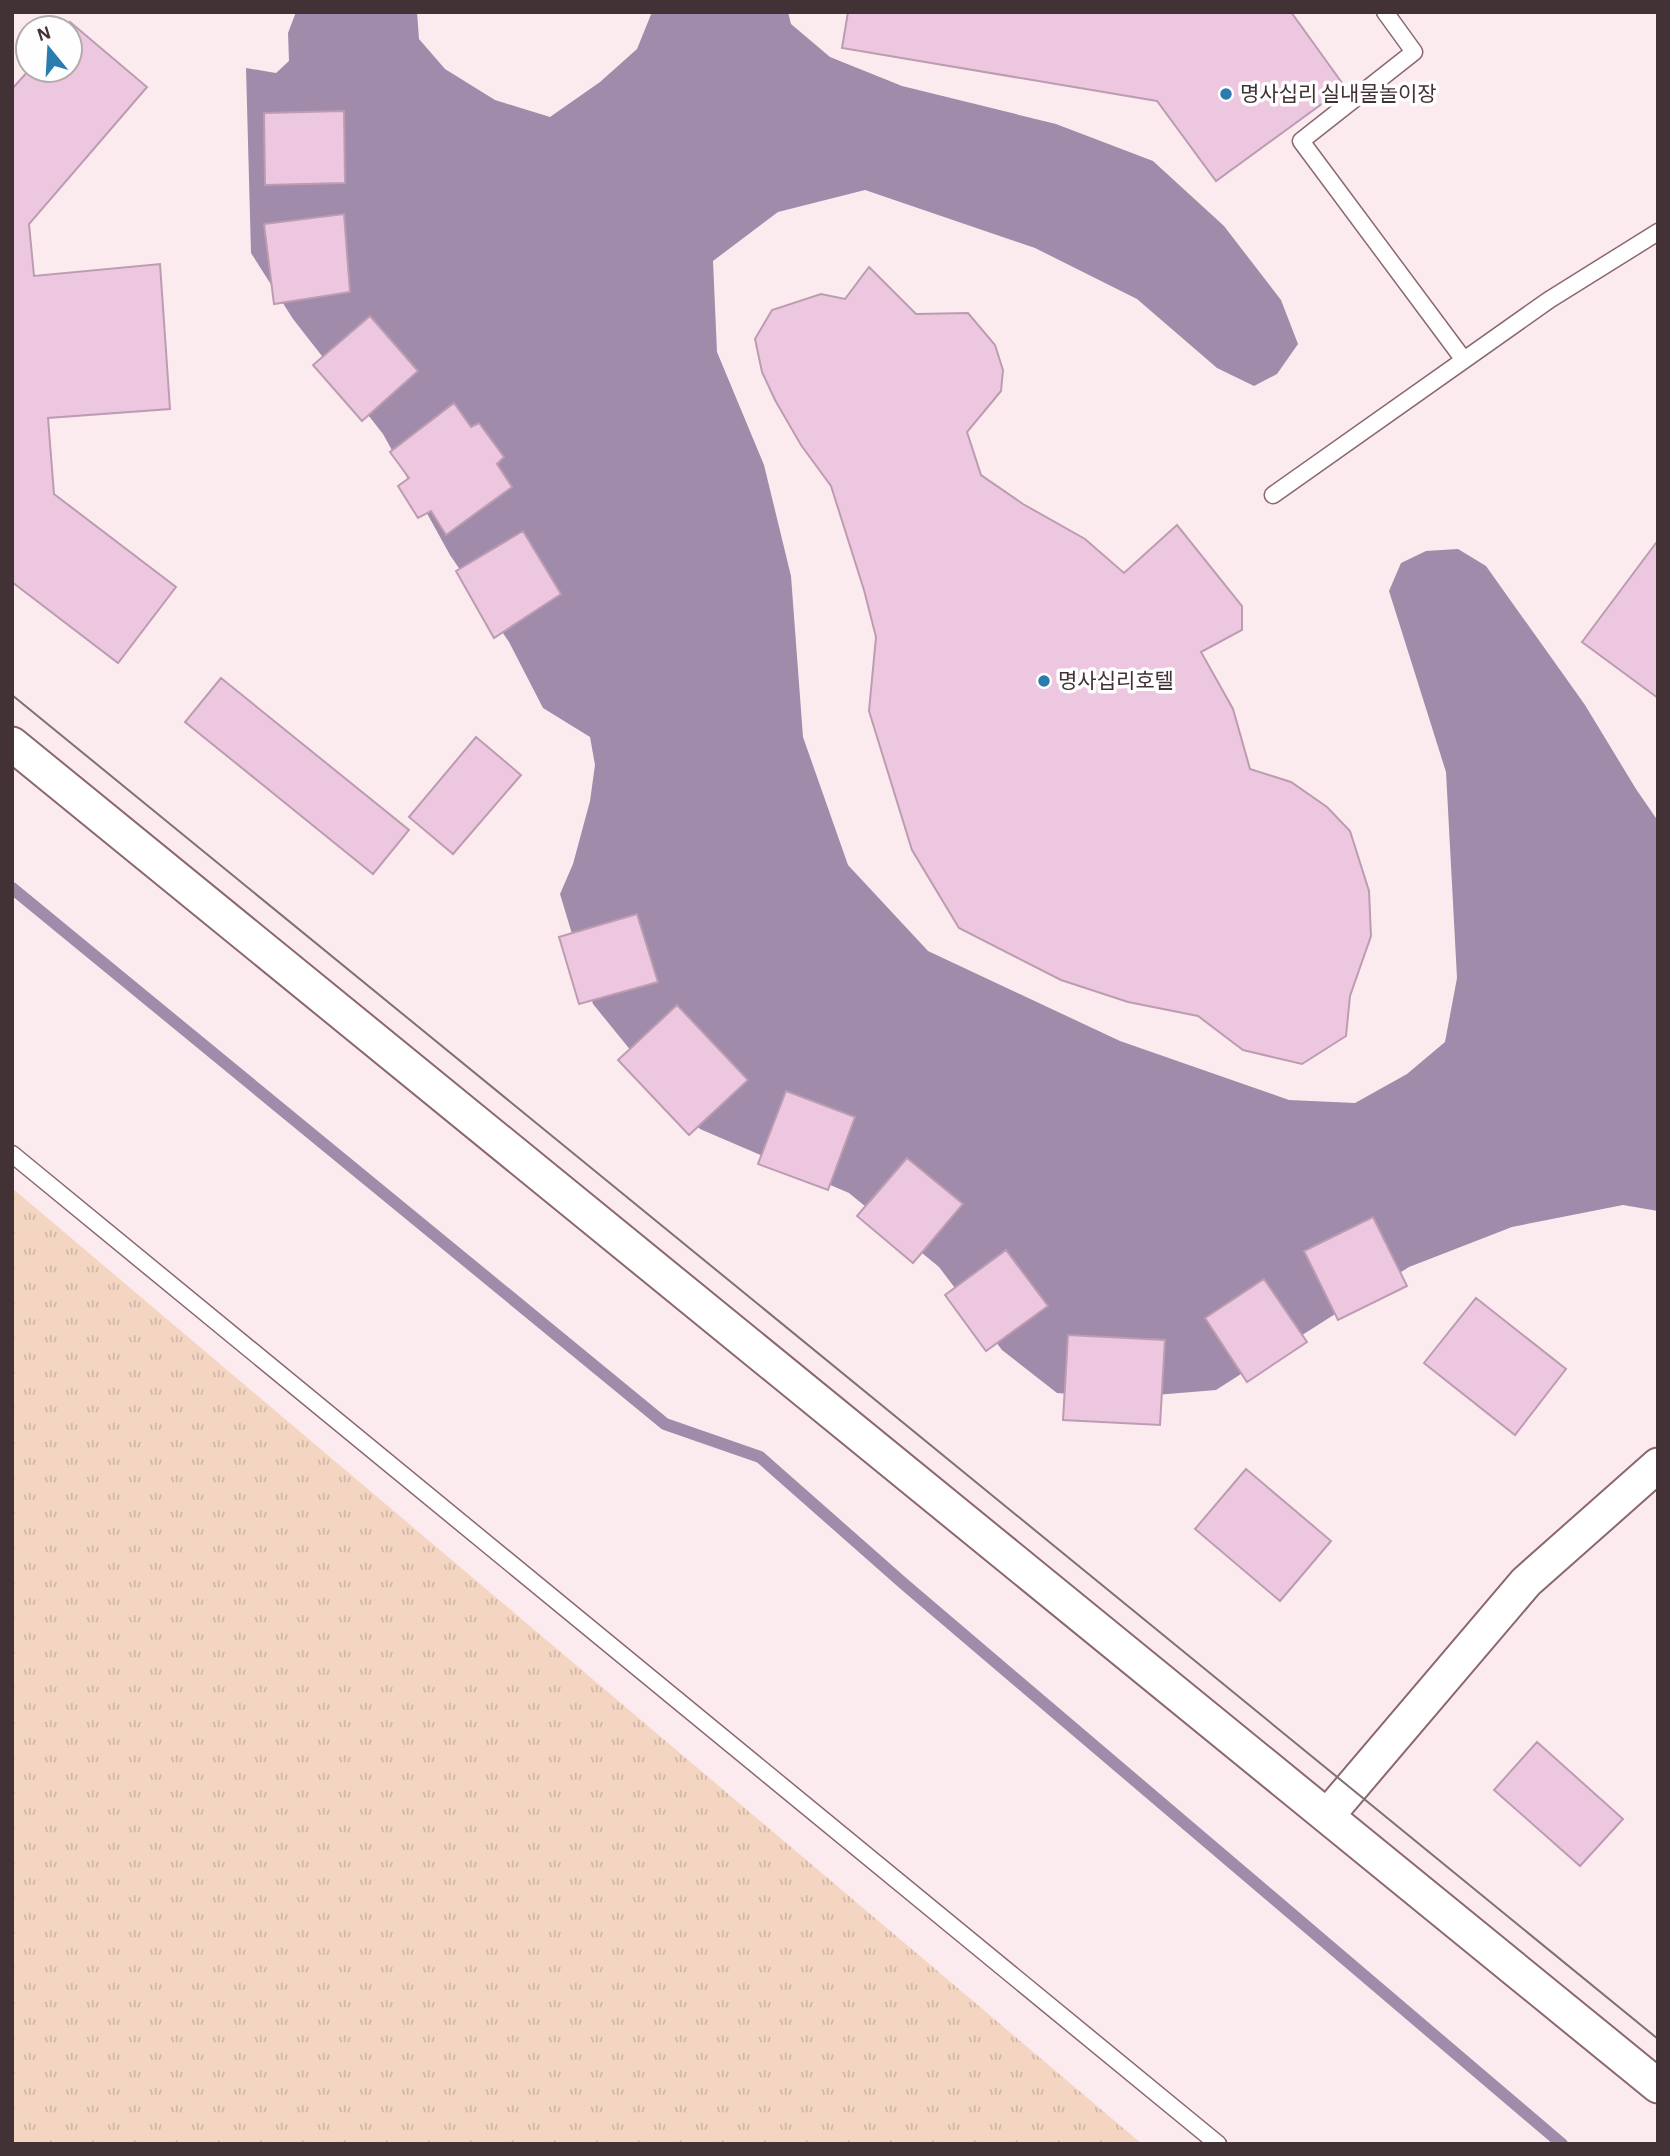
<svg xmlns="http://www.w3.org/2000/svg" width="1670" height="2156" viewBox="0 0 1670 2156" font-family="'Alegreya Sans','Noto Sans KR',sans-serif">
	<defs>
		<pattern id="grass-tufts" width="24" height="20" patternUnits="userSpaceOnUse" patternTransform="scale(1.75)"><rect width="24" height="20" fill="#f3d5c1"/><path d="M3 7l-1-3M5 7V3M7 7l1-3M15 17l-1-3M17 17v-4M19 17l1-3" fill="none" stroke="#d2b7a6"/></pattern>
	</defs>
	<rect width="100%" height="100%" fill="#fcebee"/>
	<path fill="url(#grass-tufts)" d="M12,1188L1142,2144H12Z"/>
	<path fill="#a08bab" d="M296,12H417L419,39L445,69L495,100L550,117L600,82L637,49L652,12H788L791,24L830,57L902,86L1056,124L1153,161L1224,226L1281,300L1298,344L1277,374L1254,386L1217,368L1137,299L1035,248L865,190L778,212L713,261L717,352L764,465L791,576L803,737L848,865L928,951L1120,1041L1289,1100L1355,1103L1407,1074L1445,1042L1457,978L1446,772L1389,591L1401,563L1426,551L1458,549L1486,566L1585,705L1636,789L1658,821V1211L1623,1205L1512,1227L1409,1267L1216,1390L1119,1398L1057,1393L1002,1350L939,1267L849,1193L700,1129L636,1057L593,1004L560,894L573,864L590,801L595,765L590,737L543,708L509,642L450,555L383,434L293,319L251,253L246,68L276,73L289,61L288,33Z"/>
	<g fill="none" stroke-linecap="round" stroke-linejoin="round">
		<path stroke="#a08bab" stroke-width="12" d="M12,888L665,1424L760,1457L904,1584L1562,2144"/>
	</g>
	<path fill="#edc7df" stroke="#bc9cb1" stroke-width="2" d="M848,12H1291L1345,87L1216,181L1157,101L842,48Z
		M70,22L147,87L29,224L34,276L160,264L170,409L48,418L54,494L176,587L118,663L12,582V89L29,70H70V28H65Z
		M344,111L345,183L265,185L264,113Z
		M344,214L350,292L274,304L264,224Z
		M869,267L916,314L968,313L995,345L1003,370L1001,391L967,432L981,475L1023,504L1085,539L1124,573L1177,525L1242,606V630L1201,652L1233,709L1250,769L1291,782L1327,807L1350,831L1369,891L1371,936L1350,996L1346,1036L1302,1064L1243,1050L1198,1016L1128,1002L1061,980L959,928L912,850L869,711L876,637L864,590L831,486L801,445L775,400L762,372L755,339L772,310L821,294L845,299Z
		M370,316L418,371L362,421L313,365Z
		M454,403L471,427L479,423L504,457L497,464L512,487L446,535L431,511L418,518L398,486L409,478L390,452Z
		M523,531L561,594L494,638L456,571Z
		M1656,543L1658,544V698L1582,642Z
		M221,678L409,830L373,874L185,722Z
		M476,737L521,775L453,854L409,817Z
		M637,914L658,982L579,1004L559,937Z
		M677,1005L748,1080L689,1135L618,1060Z
		M786,1091L855,1117L828,1190L758,1164Z
		M907,1158L963,1204L913,1263L857,1216Z
		M1373,1217L1407,1286L1338,1320L1304,1251Z
		M1006,1250L1048,1306L986,1351L945,1295Z
		M1264,1279L1307,1342L1247,1382L1205,1318Z
		M1476,1298L1566,1369L1515,1435L1424,1363Z
		M1068,1335L1165,1340L1160,1425L1063,1420Z
		M1246,1469L1331,1541L1280,1601L1195,1529Z
		M1537,1742L1623,1819L1580,1866L1494,1790Z"/>
	<g fill="none" stroke-linecap="round" stroke-linejoin="round">
		<g stroke="#8b676e" stroke-width="19">
			<path id="lane" d="M1385,12L1414,52L1301,141L1464,360
				M1273,495L1549,300L1658,232
				M12,1154L1218,2144"/>
		</g>
		<g stroke="#8b676e" stroke-width="37">
			<path id="street" d="M12,744L1658,2086
				M1327,1816L1526,1582L1658,1465"/>
		</g>
		<use href="#lane" stroke="#fff" stroke-width="16"/>
		<use href="#street" stroke="#fff" stroke-width="33"/>
		<path stroke="#807073" stroke-width="2" d="M12,695L1658,2039"/>
	</g>
	<g fill="#297cad" stroke="#fefefe" stroke-width="2.5">
		<circle cx="1226" cy="94" r="7"/>
		<circle cx="1044" cy="681" r="7"/>
	</g>
	<g text-anchor="middle" stroke-width="7" stroke-linejoin="round" paint-order="stroke">
		<g font-size="21" fill="#423235" stroke="#fefefe" text-anchor="start">
			<text x="1240" y="101">명사십리 실내물놀이장</text>
			<text x="1058" y="688">명사십리호텔</text>
		</g>
	</g>
	<rect width="1670" height="2156" fill="none" stroke="#423235" stroke-width="28"/>
	<g transform="translate(49 49) rotate(342)"><circle r="33" fill="#fefefe" stroke="#b3acae" stroke-width="2"/>
	<path d="M0-5L12 26L0 18L-12 26Z" fill="#297cad"/>
	<text y="-10" font-size="19" font-weight="bold" text-anchor="middle" fill="#423235">N</text>
	</g>
</svg>
